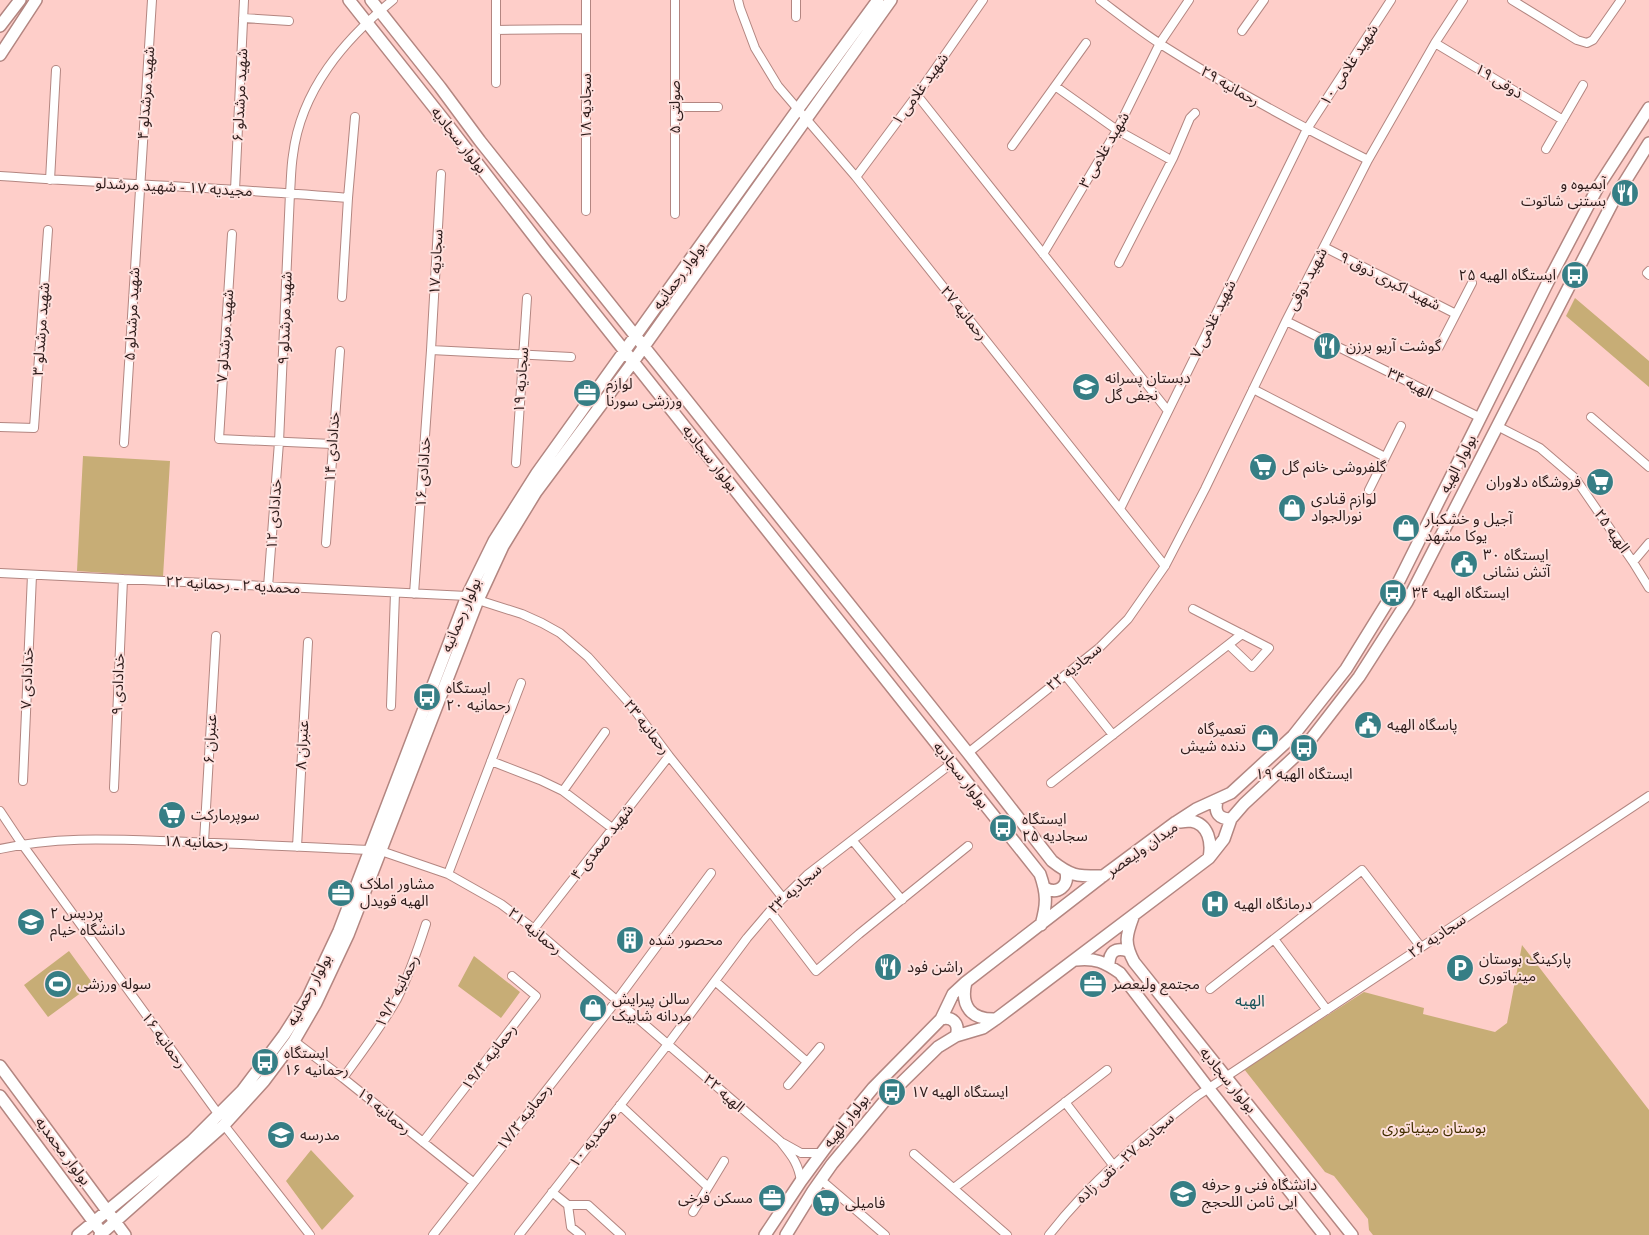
<svg xmlns="http://www.w3.org/2000/svg" width="1649" height="1235" viewBox="0 0 1649 1235" font-family="'Noto Sans','Noto Sans Arabic',sans-serif">
	<rect width="100%" height="100%" fill="#fecec9"/>
	<path fill="#c7ad76" d="M1575,298L1649,361V387L1566,316Z
		M83,456L170,461L163,577L77,571Z
		M1522,945L1649,1110V1235H1373L1369,1230L1368,1219L1334,1176L1325,1172L1244,1069L1364,992L1424,1008L1423,1014L1495,1032L1507,1023Z
		M69,951L93,984L48,1017L24,985Z
		M474,956L520,992L501,1018L458,986Z
		M311,1150L354,1196L322,1230L286,1181Z"/>
	<g fill="none" stroke-linecap="round" stroke-linejoin="round">
		<g stroke="#b38681" stroke-width="10">
			<path id="minor" d="M586,0V211
				M738,0L740,8L755,48L778,86L856,177L1165,566
				M1100,0C1120,15 1140,31 1162,45C1228,87 1298,125 1368,160
				M1512,0L1577,40L1587,43L1593,40L1621,0
				M796,17V0
				M243,18L289,21
				M496,30L586,29
				M1242,31L1264,0
				M1435,43L1563,120
				M496,83V0
				M1055,86L1117,130L1171,160
				M917,95L1168,411
				M675,107H718
				M1012,146L1086,43
				M1546,149L1583,85
				M0,176C116,184 232,188 348,198
				M856,177L917,95L983,0
				M50,180L56,70
				M235,190L244,0
				M675,214V0
				M232,234L219,439L332,444
				M1324,247L1456,314
				M1043,254L1117,130L1160,43L1189,0
				M1119,263L1173,158L1190,118L1195,113
				M1649,271L1647,273L1649,275
				M342,297L348,198L355,117
				M1286,321L1481,418
				M1439,347L1472,283
				M431,350L571,357
				M1253,389L1385,457
				M1591,417L1649,467
				M1497,426L1540,448L1575,478L1633,562L1649,588
				M0,427L34,428L48,230
				M124,443L152,0
				M516,463L527,298
				M1369,490L1401,426
				M1120,509L1307,129L1391,0
				M326,543L340,351
				M1633,562L1649,543
				M0,573L467,596
				M268,587L279,442L290,193C291,180 291,167 293,155C301,90 344,40 393,0
				M414,594L431,350L441,174
				M478,600L522,614L542,623L560,633L588,657L630,704L669,756L783,898
				M1193,609L1269,648L1252,667L1229,645
				M1065,675L1113,735
				M391,706L395,593
				M968,753L1099,648L1128,619L1165,566L1205,489L1286,321L1368,160L1435,43L1463,0
				M491,761L540,780L563,791L612,828
				M23,781L32,575
				M1051,783L1242,634
				M114,788L123,579
				M563,791L605,732
				M0,811L22,844L219,1115
				M853,841L902,900
				M204,842L216,636
				M297,847L308,642
				M0,849C52,837 106,839 160,841C230,843 300,847 370,850
				M381,851L448,874L501,904L534,929L780,1141C791,1155 798,1162 801,1181
				M448,874L521,683
				M770,911L816,971L859,934L968,846
				M534,929L669,756
				M1274,939L1327,1010
				M715,981L807,1062
				M1210,989L1362,870L1421,947
				M294,1041L343,1078L473,1182
				M343,1078C362,1052 381,1027 397,999C409,975 418,949 426,924
				M788,1085L820,1047
				M1065,1102L1113,1165
				M620,1105L708,1187
				M224,1125L310,1235
				M423,1142L536,996L512,976
				M783,1143L801,1153H821
				M914,1154L1007,1235
				M821,1180L885,1235
				M954,1188L1107,1070
				M552,1192L568,1205H588L621,1235
				M568,1205L571,1227L581,1235
				M693,1212L724,1161
				M433,1235L617,1000L711,873
				M519,1235L668,1044L747,938L770,911L807,875L952,763
				M1049,1235C1091,1181 1143,1138 1197,1096L1649,796"/>
		</g>
		<g stroke="#b38681" stroke-width="14">
			<path id="secondary" d="M349,0L444,120L546,252L1040,874C1047,894 1047,904 1041,925
				M371,0L440,87L480,141L968,753L1052,861C1072,877 1078,876 1103,876
				M0,26L20,0
				M0,55L36,0
				M1217,801C1214,813 1219,819 1231,819
				M1178,822C1182,822 1187,821 1191,821C1209,824 1212,843 1209,858
				M1045,888C1058,895 1069,886 1066,872
				M1133,917C1126,936 1124,943 1134,962L1352,1235
				M1076,960C1096,958 1104,962 1120,973L1209,1089L1324,1235
				M1109,965C1109,952 1115,947 1128,951
				M966,982C960,1006 971,1020 996,1019
				M941,1019C953,1016 960,1024 956,1036
				M0,1066L125,1235
				M0,1096L99,1229
				M78,1235L192,1141L242,1091L284,1035L307,999L339,931L467,596L494,541L537,473L798,109L878,0
				M100,1235L224,1125L264,1081L294,1041L316,1003L348,935L478,600L503,546L536,492L633,362L891,0
				M765,1235L801,1181L840,1128L873,1088L941,1019L953,994L966,982L1103,876L1176,822L1196,809L1231,793L1293,736L1346,669L1393,593L1548,282L1598,187L1649,108
				M786,1235L813,1191L832,1164L892,1092L938,1047L956,1036L983,1028L996,1019L1209,858L1224,839L1231,819L1244,804L1304,748L1359,677L1407,602L1575,275L1616,196L1649,143"/>
		</g>
		<use href="#minor" stroke="#fff" stroke-width="8"/>
		<use href="#secondary" stroke="#fff" stroke-width="11"/>
	</g>
	<defs>
		<g id="restaurant-disc" transform="scale(1.4375)"><circle r="9.5" fill="#367e85" stroke="#fee0dd"/><path d="M-5-6h1v4h1v-4h1v4h1v-4h1v5L-1.5 .5V6h-2V.5L-5-1ZM5-6V6H3V1.5H1.5Q1.5-4 5-6Z" fill="#fff"/></g>
		<g id="bus-disc" transform="scale(1.4375)"><circle r="9.5" fill="#367e85" stroke="#fee0dd"/><path d="M-5-6H5V4H4V6H2V4H-2V6H-4V4H-5ZM-3.5-4V0h7V-4ZM-3.5 1.2v1.5H-2V1.2ZM2 1.2v1.5H3.5V1.2Z" fill="#fff"/></g>
		<g id="school-disc" transform="scale(1.4375)"><circle r="9.5" fill="#367e85" stroke="#fee0dd"/><path d="M0-5L7-2L0 1L-7-2ZM-4 1L0 2.5L4 1V4Q0 6-4 4Z" fill="#fff"/></g>
		<g id="office-disc" transform="scale(1.4375)"><circle r="9.5" fill="#367e85" stroke="#fee0dd"/><path d="M-6-3h4V-5.5h4V-3h4V5H-6ZM-1-4.5V-3h2v-1.5ZM-6 0V1H6V0Z" fill="#fff"/></g>
		<g id="supermarket-disc" transform="scale(1.4375)"><circle r="9.5" fill="#367e85" stroke="#fee0dd"/><path d="M-6-5.5h2.5l.6 2H6L4.5 2H-2.5L-4.4-4H-6ZM-1.5 3.2a1.3 1.3 0 1 0 .1 0ZM3 3.2a1.3 1.3 0 1 0 .1 0Z" fill="#fff"/></g>
		<g id="shop-disc" transform="scale(1.4375)"><circle r="9.5" fill="#367e85" stroke="#fee0dd"/><path d="M-5-2.5h2.3a2.7 3.5 0 0 1 5.4 0H5L5.5 6h-11ZM-1.5-2.5h3a1.5 2.3 0 0 0-3 0Z" fill="#fff"/></g>
		<g id="civic-disc" transform="scale(1.4375)"><circle r="9.5" fill="#367e85" stroke="#fee0dd"/><path d="M-.6-6.5H3V-4.5H.6V-3L4-1V1h2V6H-6V1h2V-1L-.6-3ZM-1.2 2.5V6h2.4V2.5Z" fill="#fff"/></g>
		<g id="hospital-disc" transform="scale(1.4375)"><circle r="9.5" fill="#367e85" stroke="#fee0dd"/><path d="M-5-5h3v3.5h4V-5h3V5h-3V1.5h-4V5h-3Z" fill="#fff"/></g>
		<g id="university-disc" transform="scale(1.4375)"><circle r="9.5" fill="#367e85" stroke="#fee0dd"/><path d="M0-5L7-2L0 1L-7-2ZM-4 1L0 2.5L4 1V4Q0 6-4 4Z" fill="#fff"/></g>
		<g id="building-disc" transform="scale(1.4375)"><circle r="9.5" fill="#367e85" stroke="#fee0dd"/><path d="M-4-6H4V6H1V3H-1V6H-4ZM-2.5-4.3h1.7v1.8h-1.7ZM.8-4.3h1.7v1.8H.8ZM-2.5-1h1.7V.8h-1.7ZM.8-1h1.7V.8H.8Z" fill="#fff"/></g>
		<g id="parking-disc" transform="scale(1.4375)"><circle r="9.5" fill="#367e85" stroke="#fee0dd"/><path d="M-3.5-5.5H1a3.5 3.5 0 0 1 0 7H-1V5.5H-3.5ZM-1-3.4V-.6H.8a1.4 1.4 0 0 0 0-2.8Z" fill="#fff"/></g>
		<g id="stadium-disc" transform="scale(1.4375)"><circle r="9.5" fill="#367e85" stroke="#fee0dd"/><path d="M0-5a6.5 5 0 1 0 0 10a6.5 5 0 1 0 0-10ZM-3.5-1.8h7v3.6h-7Z" fill="#fff"/></g>
	</defs>
	<g fill-rule="evenodd">
		<use href="#restaurant-disc" x="1625" y="193"/>
		<use href="#bus-disc" x="1575" y="275"/>
		<use href="#restaurant-disc" x="1327" y="346"/>
		<use href="#school-disc" x="1086" y="387"/>
		<use href="#office-disc" x="587" y="393"/>
		<use href="#supermarket-disc" x="1263" y="467"/>
		<use href="#supermarket-disc" x="1600" y="482"/>
		<use href="#shop-disc" x="1292" y="508"/>
		<use href="#shop-disc" x="1406" y="528"/>
		<use href="#civic-disc" x="1464" y="564"/>
		<use href="#bus-disc" x="1393" y="593"/>
		<use href="#bus-disc" x="427" y="697"/>
		<use href="#civic-disc" x="1368" y="725"/>
		<use href="#shop-disc" x="1265" y="738"/>
		<use href="#bus-disc" x="1304" y="748"/>
		<use href="#supermarket-disc" x="172" y="815"/>
		<use href="#bus-disc" x="1003" y="828"/>
		<use href="#office-disc" x="341" y="893"/>
		<use href="#hospital-disc" x="1215" y="904"/>
		<use href="#university-disc" x="31" y="922"/>
		<use href="#building-disc" x="630" y="940"/>
		<use href="#restaurant-disc" x="888" y="967"/>
		<use href="#parking-disc" x="1460" y="968"/>
		<use href="#stadium-disc" x="58" y="984"/>
		<use href="#office-disc" x="1093" y="984"/>
		<use href="#shop-disc" x="593" y="1008"/>
		<use href="#bus-disc" x="265" y="1062"/>
		<use href="#bus-disc" x="892" y="1092"/>
		<use href="#school-disc" x="281" y="1135"/>
		<use href="#university-disc" x="1183" y="1194"/>
		<use href="#office-disc" x="772" y="1198"/>
		<use href="#supermarket-disc" x="826" y="1203"/>
	</g>
	<g text-anchor="middle" stroke-width="4" stroke-linejoin="round" paint-order="stroke">
		<g font-size="15" fill="#2d1b1a" stroke="#fee0dd">
			<text transform="translate(1349 65) rotate(-57)" y="5">شهید غلامی ۱۰</text>
			<text transform="translate(1499 81) rotate(31)" y="5">ذوقی ۱۹</text>
			<text transform="translate(1230 86) rotate(30)" y="5">رحمانیه ۲۹</text>
			<text transform="translate(920 89) rotate(-54)" y="5">شهید غلامی ۱</text>
			<text transform="translate(146 93) rotate(-86)" y="5">شهید مرشدلو ۴</text>
			<text transform="translate(240 95) rotate(-87)" y="5">شهید مرشدلو ۶</text>
			<text transform="translate(586 106) rotate(-90)" y="5">سجادیه ۱۸</text>
			<text transform="translate(675 107) rotate(-90)" y="5">صولتی ۵</text>
			<text transform="translate(459 140) rotate(52)" y="5">بولوار سجادیه</text>
			<text transform="translate(1104 150) rotate(-60)" y="5">شهید غلامی ۳</text>
			<text transform="translate(174 187) rotate(3)" y="5">مجیدیه ۱۷ - شهید مرشدلو</text>
			<text transform="translate(436 262) rotate(-87)" y="5">سجادیه ۱۷</text>
			<text transform="translate(679 276) rotate(-54)" y="5">بولوار رحمانیه</text>
			<text transform="translate(1307 279) rotate(-62)" y="5">شهید ذوقی</text>
			<text transform="translate(1390 281) rotate(27)" y="5">شهید اکبری ذوق ۹</text>
			<text transform="translate(964 313) rotate(51)" y="5">رحمانیه ۲۷</text>
			<text transform="translate(132 314) rotate(-87)" y="5">شهید مرشدلو ۵</text>
			<text transform="translate(285 318) rotate(-88)" y="5">شهید مرشدلو ۹</text>
			<text transform="translate(1213 319) rotate(-64)" y="5">شهید غلامی ۷</text>
			<text transform="translate(41 329) rotate(-86)" y="5">شهید مرشدلو ۳</text>
			<text transform="translate(225 336) rotate(-86)" y="5">شهید مرشدلو ۷</text>
			<text transform="translate(521 380) rotate(-86)" y="5">سجادیه ۱۹</text>
			<text transform="translate(1410 383) rotate(27)" y="5">الهیه ۳۴</text>
			<text transform="translate(332 447) rotate(-86)" y="5">خدادادی ۱۴</text>
			<text transform="translate(710 458) rotate(52)" y="5">بولوار سجادیه</text>
			<text transform="translate(1458 464) rotate(-63)" y="5">بولوار الهیه</text>
			<text transform="translate(423 472) rotate(-86)" y="5">خدادادی ۱۶</text>
			<text transform="translate(274 514) rotate(-86)" y="5">خدادادی ۱۲</text>
			<text transform="translate(1612 531) rotate(55)" y="5">الهیه ۲۵</text>
			<text transform="translate(233 585) rotate(3)" y="5">محمدیه ۲ ـ رحمانیه ۲۲</text>
			<text transform="translate(461 615) rotate(-67)" y="5">بولوار رحمانیه</text>
			<text transform="translate(1074 667) rotate(-39)" y="5">سجادیه ۲۲</text>
			<text transform="translate(27 678) rotate(-88)" y="5">خدادادی ۷</text>
			<text transform="translate(118 684) rotate(-88)" y="5">خدادادی ۹</text>
			<text transform="translate(647 727) rotate(52)" y="5">رحمانیه ۲۳</text>
			<text transform="translate(210 739) rotate(-87)" y="5">عنبران ۶</text>
			<text transform="translate(302 745) rotate(-87)" y="5">عنبران ۸</text>
			<text transform="translate(961 775) rotate(52)" y="5">بولوار سجادیه</text>
			<text transform="translate(196 842) rotate(2)" y="5">رحمانیه ۱۸</text>
			<text transform="translate(602 842) rotate(-52)" y="5">شهید صمدی ۴</text>
			<text transform="translate(1142 849) rotate(-35)" y="5">میدان ولیعصر</text>
			<text transform="translate(795 889) rotate(-42)" y="5">سجادیه ۲۳</text>
			<text transform="translate(535 931) rotate(39)" y="5">رحمانیه ۲۱</text>
			<text transform="translate(1437 936) rotate(-34)" y="5">سجادیه ۲۶</text>
			<text transform="translate(309 990) rotate(-62)" y="5">بولوار رحمانیه</text>
			<text transform="translate(397 991) rotate(-63)" y="5">رحمانیه ۱۹/۲</text>
			<text transform="translate(164 1040) rotate(54)" y="5">رحمانیه ۱۶</text>
			<text transform="translate(489 1057) rotate(-52)" y="5">رحمانیه ۱۹/۴</text>
			<text transform="translate(1228 1080) rotate(51)" y="5">بولوار سجادیه</text>
			<text transform="translate(724 1093) rotate(41)" y="5">الهیه ۲۲</text>
			<text transform="translate(384 1111) rotate(39)" y="5">رحمانیه ۱۹</text>
			<text transform="translate(524 1117) rotate(-52)" y="5">رحمانیه ۱۷/۲</text>
			<text transform="translate(846 1121) rotate(-51)" y="5">بولوار الهیه</text>
			<text transform="translate(593 1139) rotate(-52)" y="5">محمدیه ۱۰</text>
			<text transform="translate(63 1151) rotate(53)" y="5">بولوار محمدیه</text>
			<text transform="translate(1125 1158) rotate(-42)" y="5">سجادیه ۲۷ ـ تقی زاده</text>
		</g>
		<g font-size="15" fill="#2d1b1a" stroke="#fee0dd" text-anchor="start">
			<text x="1606" y="189" text-anchor="end">آبمیوه و<tspan x="1606" dy="17">بستنی شاتوت</tspan></text>
			<text x="1556" y="280" text-anchor="end">ایستگاه الهیه ۲۵</text>
			<text x="1346" y="351">گوشت آریو برزن</text>
			<text x="1105" y="383">دبستان پسرانه<tspan x="1105" dy="17">نجفی گل</tspan></text>
			<text x="606" y="389">لوازم<tspan x="606" dy="17">ورزشی سورنا</tspan></text>
			<text x="1282" y="472">گلفروشی خانم گل</text>
			<text x="1581" y="487" text-anchor="end">فروشگاه دلاوران</text>
			<text x="1311" y="504">لوازم قنادی<tspan x="1311" dy="17">نورالجواد</tspan></text>
			<text x="1425" y="524">آجیل و خشکبار<tspan x="1425" dy="17">یوکا مشهد</tspan></text>
			<text x="1483" y="560">ایستگاه ۳۰<tspan x="1483" dy="17">آتش نشانی</tspan></text>
			<text x="1412" y="598">ایستگاه الهیه ۳۴</text>
			<text x="446" y="693">ایستگاه<tspan x="446" dy="17">رحمانیه ۲۰</tspan></text>
			<text x="1387" y="730">پاسگاه الهیه</text>
			<text x="1246" y="734" text-anchor="end">تعمیرگاه<tspan x="1246" dy="17">دنده شیش</tspan></text>
			<text x="1304" y="779" text-anchor="middle">ایستگاه الهیه ۱۹</text>
			<text x="191" y="820">سوپرمارکت</text>
			<text x="1022" y="824">ایستگاه<tspan x="1022" dy="17">سجادیه ۲۵</tspan></text>
			<text x="360" y="889">مشاور املاک<tspan x="360" dy="17">الهیه قویدل</tspan></text>
			<text x="1234" y="909">درمانگاه الهیه</text>
			<text x="50" y="918">پردیس ۲<tspan x="50" dy="17">دانشگاه خیام</tspan></text>
			<text x="649" y="945">محصور شده</text>
			<text x="1479" y="964">پارکینگ بوستان<tspan x="1479" dy="17">مینیاتوری</tspan></text>
			<text x="907" y="972">راشن فود</text>
			<text x="77" y="989">سوله ورزشی</text>
			<text x="1112" y="989">مجتمع ولیعصر</text>
			<text x="612" y="1004">سالن پیرایش<tspan x="612" dy="17">مردانه شابیک</tspan></text>
			<text x="284" y="1058">ایستگاه<tspan x="284" dy="17">رحمانیه ۱۶</tspan></text>
			<text x="911" y="1097">ایستگاه الهیه ۱۷</text>
			<text x="300" y="1140">مدرسه</text>
			<text x="1202" y="1190">دانشگاه فنی و حرفه<tspan x="1202" dy="17">ایی ثامن اللحجج</tspan></text>
			<text x="753" y="1203" text-anchor="end">مسکن فرخی</text>
			<text x="845" y="1208">فامیلی</text>
		</g>
		<g font-size="15" fill="#422f00" stroke="#fee0dd">
			<text x="1434" y="1133">بوستان مینیاتوری</text>
		</g>
		<g font-size="16" fill="#175359" stroke="#fee0dd">
			<text x="1250" y="1006">الهیه</text>
		</g>
	</g>
</svg>
